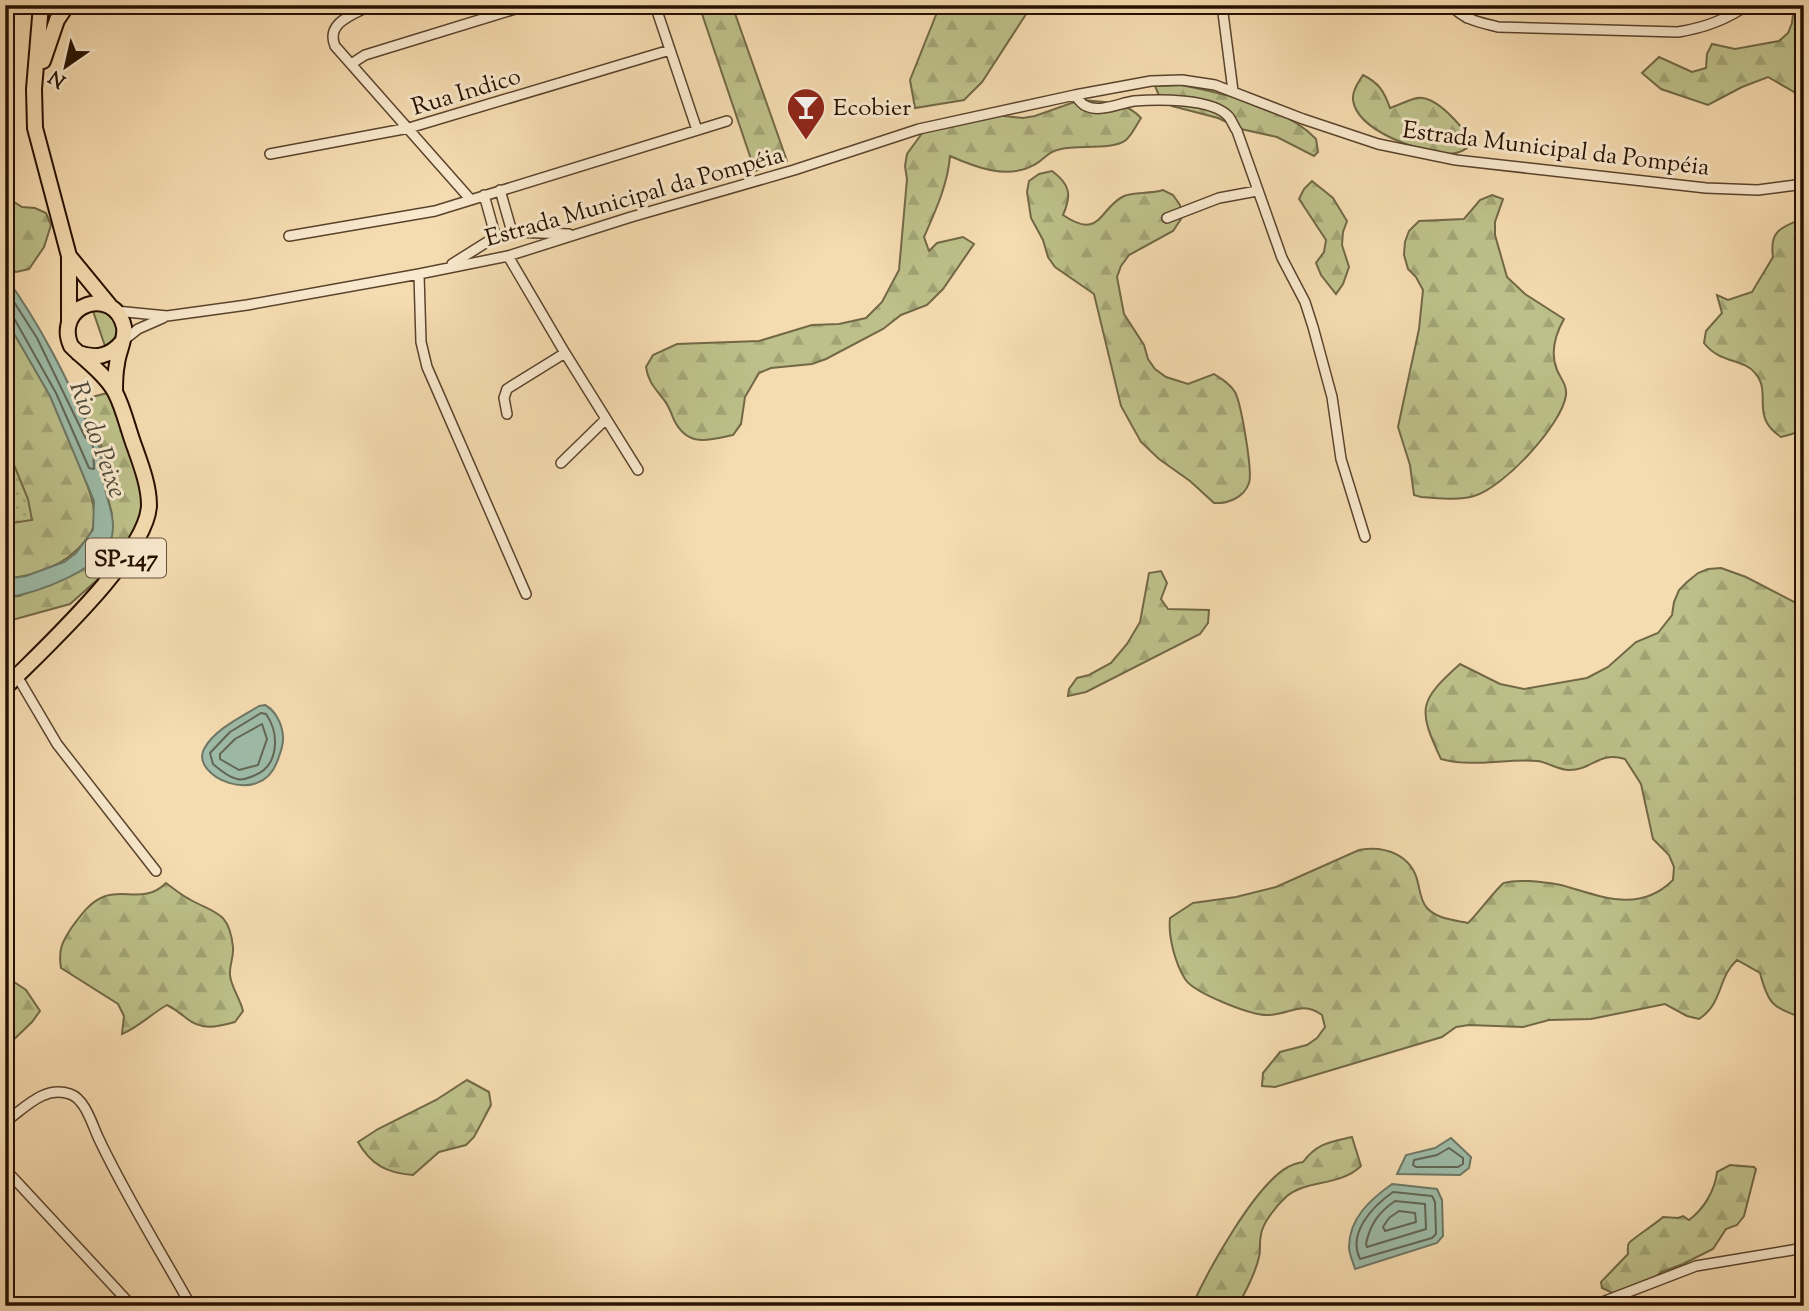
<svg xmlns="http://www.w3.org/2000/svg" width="1809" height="1311" viewBox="0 0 1809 1311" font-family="'Sorts Mill Goudy',serif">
	<defs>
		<pattern id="forest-firs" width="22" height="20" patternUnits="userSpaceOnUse" patternTransform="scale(1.75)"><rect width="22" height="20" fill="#bdc08a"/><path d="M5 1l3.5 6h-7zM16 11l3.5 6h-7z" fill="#a2a475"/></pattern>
		<pattern id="park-dots" width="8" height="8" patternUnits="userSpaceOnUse" patternTransform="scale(1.75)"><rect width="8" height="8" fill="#bdc08a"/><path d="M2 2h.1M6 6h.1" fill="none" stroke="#a2a475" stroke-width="1.8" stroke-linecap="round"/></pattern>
	</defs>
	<rect width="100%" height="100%" fill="#f5dbb0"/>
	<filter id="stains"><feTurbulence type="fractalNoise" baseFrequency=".00286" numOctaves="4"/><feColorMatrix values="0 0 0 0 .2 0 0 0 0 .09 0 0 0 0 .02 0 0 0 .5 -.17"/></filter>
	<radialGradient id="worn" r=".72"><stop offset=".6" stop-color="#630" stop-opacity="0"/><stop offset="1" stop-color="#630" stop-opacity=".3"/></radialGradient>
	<path fill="#bdc08a" stroke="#726845" stroke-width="2" d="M97,307C119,319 125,330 106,349L92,308Z"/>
	<path fill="url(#forest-firs)" stroke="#726845" stroke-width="2" d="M699,5H732L787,161L755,171Z
		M940,5H1032L982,82L964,100L915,108L910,80Z
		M1794,5H1804V110L1794,92L1768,77L1742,87L1708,105L1661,89L1642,73L1659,57L1692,72L1706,68L1707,54L1712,44L1735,49L1779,41L1788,33L1792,23Z
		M1363,75C1379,83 1384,91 1390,108C1399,105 1408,100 1417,98C1437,95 1463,128 1473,143C1466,150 1459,154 1449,154C1421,153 1357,131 1353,100C1352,91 1358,83 1363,75Z
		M1181,85C1225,94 1284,106 1316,139L1318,152L1314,156L1277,137L1241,129L1218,118L1172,106L1160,98L1155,86Z
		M1080,100C1102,102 1125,100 1141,118C1137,124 1132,135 1126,140C1114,150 1078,145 1061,149C1046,152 1046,159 1034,165C1007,180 975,167 950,156C948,184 935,212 924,237L929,251L937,243L963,237L974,244L943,289L927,305L901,315L883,329L826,359L812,364L771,368L759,373L745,397L741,424L733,435C709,440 688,448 674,420C671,413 669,406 664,400C655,388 648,382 646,367L653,355L677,344L759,341L812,325L839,324L866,318L882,302L899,270L907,179L905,166L907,154L923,132L985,114L1023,118L1035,116Z
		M1052,171C1070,184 1072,195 1063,215C1101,241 1099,208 1124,196C1133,192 1151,194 1163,190L1173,195L1180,205L1181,219L1173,231L1129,255L1121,266L1117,277L1124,314L1144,345L1148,359L1155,369L1166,377L1188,384L1214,374C1222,379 1230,384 1235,392C1241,403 1253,472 1249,483C1244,498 1227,504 1214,503L1190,481L1159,459L1141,442L1121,406L1094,294L1055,267L1048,257L1043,240L1031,218L1027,192L1029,181L1039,174Z
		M1312,181L1333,198L1347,221L1343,232L1342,245L1349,267L1343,284L1336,294L1321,275L1316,263L1324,252L1326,240L1299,199L1304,189Z
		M1492,195L1503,199L1495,222V235L1507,277L1525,294L1564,319C1555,335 1550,353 1557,370C1561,379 1567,385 1566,395C1562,425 1503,488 1474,496C1457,501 1438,498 1421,497L1414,495L1410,465L1398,427L1419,329L1423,290L1416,277L1408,269L1404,255L1405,242L1409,231L1419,221L1464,219L1480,200Z
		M5,196L22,207L35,208L46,213L51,225L44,247L29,269L16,272L5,264Z
		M1804,218V427L1792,434L1781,437C1749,416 1773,393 1755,373C1743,358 1720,364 1704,343L1706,331L1722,313L1717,295L1728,300L1752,292L1773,257C1769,230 1782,227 1804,218Z
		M5,316C22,344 42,371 56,400C67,423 74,446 82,471C89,492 97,504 93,527C92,533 89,536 85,541C66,565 35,576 5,579Z
		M111,392L143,493L140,515L132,535L105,573L70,604L5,622V598L19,596L68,577L112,514L104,483L101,443L92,434L77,401Z
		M1721,568L1746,577L1804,607V1019C1773,1006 1769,1007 1760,973L1737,960C1717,978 1724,1002 1699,1019L1687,1016L1665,1004L1591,1019L1549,1020L1523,1027L1469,1025L1456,1027L1442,1037L1275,1087L1262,1086L1263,1073L1280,1052L1307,1045L1317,1038L1325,1027L1322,1015C1301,1000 1290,1015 1267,1015C1250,1015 1194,993 1185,979C1175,963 1168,936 1170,918L1193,903L1236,897L1276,887L1359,850C1385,845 1412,855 1418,883C1420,891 1421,902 1427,908C1437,919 1454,920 1468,923C1476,916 1499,885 1504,883C1513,880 1521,881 1530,881C1542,882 1557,883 1568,887C1605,898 1641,912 1673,880L1674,867L1669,855L1653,839L1641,784L1625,759C1598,751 1593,770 1569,770C1559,770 1549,763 1538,761C1506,758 1472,768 1441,759C1417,708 1419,701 1460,664L1500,684L1524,689L1587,678L1608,667L1636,642L1658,633L1672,615L1674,602L1679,590L1687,582L1698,573L1708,569Z
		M1161,571L1167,583L1161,599L1168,609L1209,610L1208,623L1200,634L1086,692L1068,696L1069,689L1077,678L1089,675L1111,663L1127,644L1140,622L1149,573Z
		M166,883C173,888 181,895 189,899C216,914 229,911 233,947C234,957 229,966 230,975C231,987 240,998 243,1011L235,1022C217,1027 202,1031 186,1018C179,1012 175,1009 167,1005C151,1014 139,1027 122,1034L124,1016L118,1004L61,968C58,950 62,942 72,927C81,915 89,903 103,897C124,888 145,904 166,883Z
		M5,976L26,990L40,1011L32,1022L5,1048Z
		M467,1080L489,1092L491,1105L474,1137L466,1145L439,1152L413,1175C387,1173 371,1165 358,1142L378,1129L436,1100Z
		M1352,1137L1361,1166C1339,1187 1308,1179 1287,1196C1278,1204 1262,1223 1261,1235C1259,1242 1261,1250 1259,1257C1256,1271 1245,1294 1237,1306H1192C1208,1270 1255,1185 1288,1167C1293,1164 1298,1163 1303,1162C1317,1143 1330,1142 1352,1137Z
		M1730,1165L1754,1167L1756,1169L1744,1216L1737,1225L1726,1229L1713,1249L1683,1264L1661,1272L1652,1280L1615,1294L1602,1288L1601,1282L1628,1254C1628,1250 1627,1246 1629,1243C1631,1240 1658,1222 1663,1217L1678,1218L1683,1216L1689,1220C1704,1209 1715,1190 1717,1172Z"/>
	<path fill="url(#park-dots)" stroke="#726845" stroke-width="2" d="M5,443L28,499L32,520L5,524Z"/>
	<path fill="#9dbba8" stroke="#6e7765" stroke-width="2" d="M5,276C41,325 67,379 92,434C105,448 100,465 104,484C107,501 116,518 112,536C105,570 36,593 5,598V579L26,576L64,562L76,553L93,530L94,501L50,396L5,318Z
		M265,705C276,711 282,724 283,736C284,745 280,754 277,762C260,808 190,776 204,749C215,729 241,717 259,706Z
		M1451,1138L1471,1157L1469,1168L1460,1175L1397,1174L1406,1155L1435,1148Z
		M1392,1184L1437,1189L1442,1200L1443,1236L1437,1243L1355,1269C1353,1262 1349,1254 1349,1247C1349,1218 1371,1199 1392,1184Z"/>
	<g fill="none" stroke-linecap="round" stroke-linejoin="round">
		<path stroke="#626654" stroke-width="2" d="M5,288L37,338L85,437L93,446L94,469L89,468L56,393L15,320L5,315
			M261,713L266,714C280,734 279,767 253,776C248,778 243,781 237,779C228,777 220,770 213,764L210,753L230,732Z
			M262,724L267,739L258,765L239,770L220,759V754L235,739Z
			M1449,1148L1463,1158V1164L1458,1167H1416L1413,1165L1414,1160L1437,1155Z
			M1393,1192L1432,1196L1435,1202L1436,1234L1432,1238L1360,1259C1347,1233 1373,1206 1393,1192Z
			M1395,1201L1425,1204L1426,1229L1367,1247L1366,1244C1370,1224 1379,1212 1395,1201Z
			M1399,1211L1415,1213L1416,1222L1385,1231L1383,1227L1389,1218Z"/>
		<g stroke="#5a432c" stroke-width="12">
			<path id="minor" d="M371,5C355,14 325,22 335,46L471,200
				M655,5L697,130
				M1222,5L1233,91
				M1451,5C1464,20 1479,22 1498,27L1678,32C1703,28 1725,21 1747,5
				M1467,18L1475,5
				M351,64L365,55L528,5
				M1075,95C1078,99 1081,104 1086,106C1100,113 1120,103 1134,101C1157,99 1213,98 1229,117C1232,121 1234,127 1237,131L1282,258L1305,302L1313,327L1332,397L1341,459L1365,537
				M270,154L409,128L670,50
				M500,190L512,232
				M484,195L496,238
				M1167,218L1219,198L1257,191
				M289,236L435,211L727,121
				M508,256L565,353L638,470
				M452,264L487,242L512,232L569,234
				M419,274L421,342L427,367L526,594
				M116,311L167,316L247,305L419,274L508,256L631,217L794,170L919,129L1075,95L1151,81L1182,80L1215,85L1303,119L1378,144L1456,160L1706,188L1758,190L1804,184
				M124,340L138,329L163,318
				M507,414L504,398L507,389L565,353
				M561,463L606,419
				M17,676L57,744L156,871
				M5,1122C25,1108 44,1085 70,1094C85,1099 92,1124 98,1137C125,1195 160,1250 191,1306
				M5,1169L132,1306
				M1592,1306L1696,1266L1804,1248"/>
		</g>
		<g stroke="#271000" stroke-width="18">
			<path id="primary" d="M41,5L34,89L35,128L69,256V324
				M43,61L57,20L67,5
				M69,256L110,306
				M78,353C96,359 109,357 122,342
				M5,688C41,651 148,554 149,505C149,486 141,465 135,448C128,430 124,409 115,392C105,374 85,360 71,346C53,305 114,284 124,327C126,339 118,352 117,364C115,373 115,383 115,392"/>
		</g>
		<use href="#minor" stroke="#f8e8cc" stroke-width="9"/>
		<use href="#primary" stroke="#f5dbb0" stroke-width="14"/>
	</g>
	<defs>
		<g id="bar-pin" transform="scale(2.0125)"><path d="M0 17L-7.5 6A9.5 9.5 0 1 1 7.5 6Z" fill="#8f2418" stroke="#f8e8cc"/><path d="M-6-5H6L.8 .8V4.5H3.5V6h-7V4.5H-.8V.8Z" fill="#fff"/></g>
	</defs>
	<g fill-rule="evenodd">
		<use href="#bar-pin" x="806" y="107"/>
	</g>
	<g text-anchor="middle" stroke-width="6" stroke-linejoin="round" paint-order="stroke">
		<rect fill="#f8e8cc" stroke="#66513d" stroke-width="2" x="86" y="538.5" width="80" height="39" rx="5"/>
		<g font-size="23" font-weight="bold" fill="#271000">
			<text x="126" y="566">SP-147</text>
		</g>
		<g font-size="24" fill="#271000" stroke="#f8e8cc">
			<text transform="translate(466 91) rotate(-17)" y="8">Rua Indico</text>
			<text transform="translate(1556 148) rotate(7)" y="8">Estrada Municipal da Pompéia</text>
			<text transform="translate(634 196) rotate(-16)" y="8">Estrada Municipal da Pompéia</text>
		</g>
		<g font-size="24" fill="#271000" stroke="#f8e8cc" text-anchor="start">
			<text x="833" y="115">Ecobier</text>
		</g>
		<g font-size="26" font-style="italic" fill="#504c3b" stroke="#f8e8cc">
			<text transform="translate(99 439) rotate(70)" y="9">Rio do Peixe</text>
		</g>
	</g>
	<rect width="1809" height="1311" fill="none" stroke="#f5dbb0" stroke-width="28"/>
	<rect x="7" y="7" width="1795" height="1297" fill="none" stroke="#271000" stroke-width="3.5"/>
	<rect x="14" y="14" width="1781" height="1283" fill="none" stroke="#271000" stroke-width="2"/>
	<g transform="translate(66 66) rotate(214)" stroke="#f8e8cc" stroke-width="5" paint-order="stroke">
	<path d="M0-5L12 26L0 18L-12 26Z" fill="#271000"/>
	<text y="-10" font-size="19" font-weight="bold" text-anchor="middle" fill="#271000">N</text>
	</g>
	<rect width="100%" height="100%" filter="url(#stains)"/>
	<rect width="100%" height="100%" fill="url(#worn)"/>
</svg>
